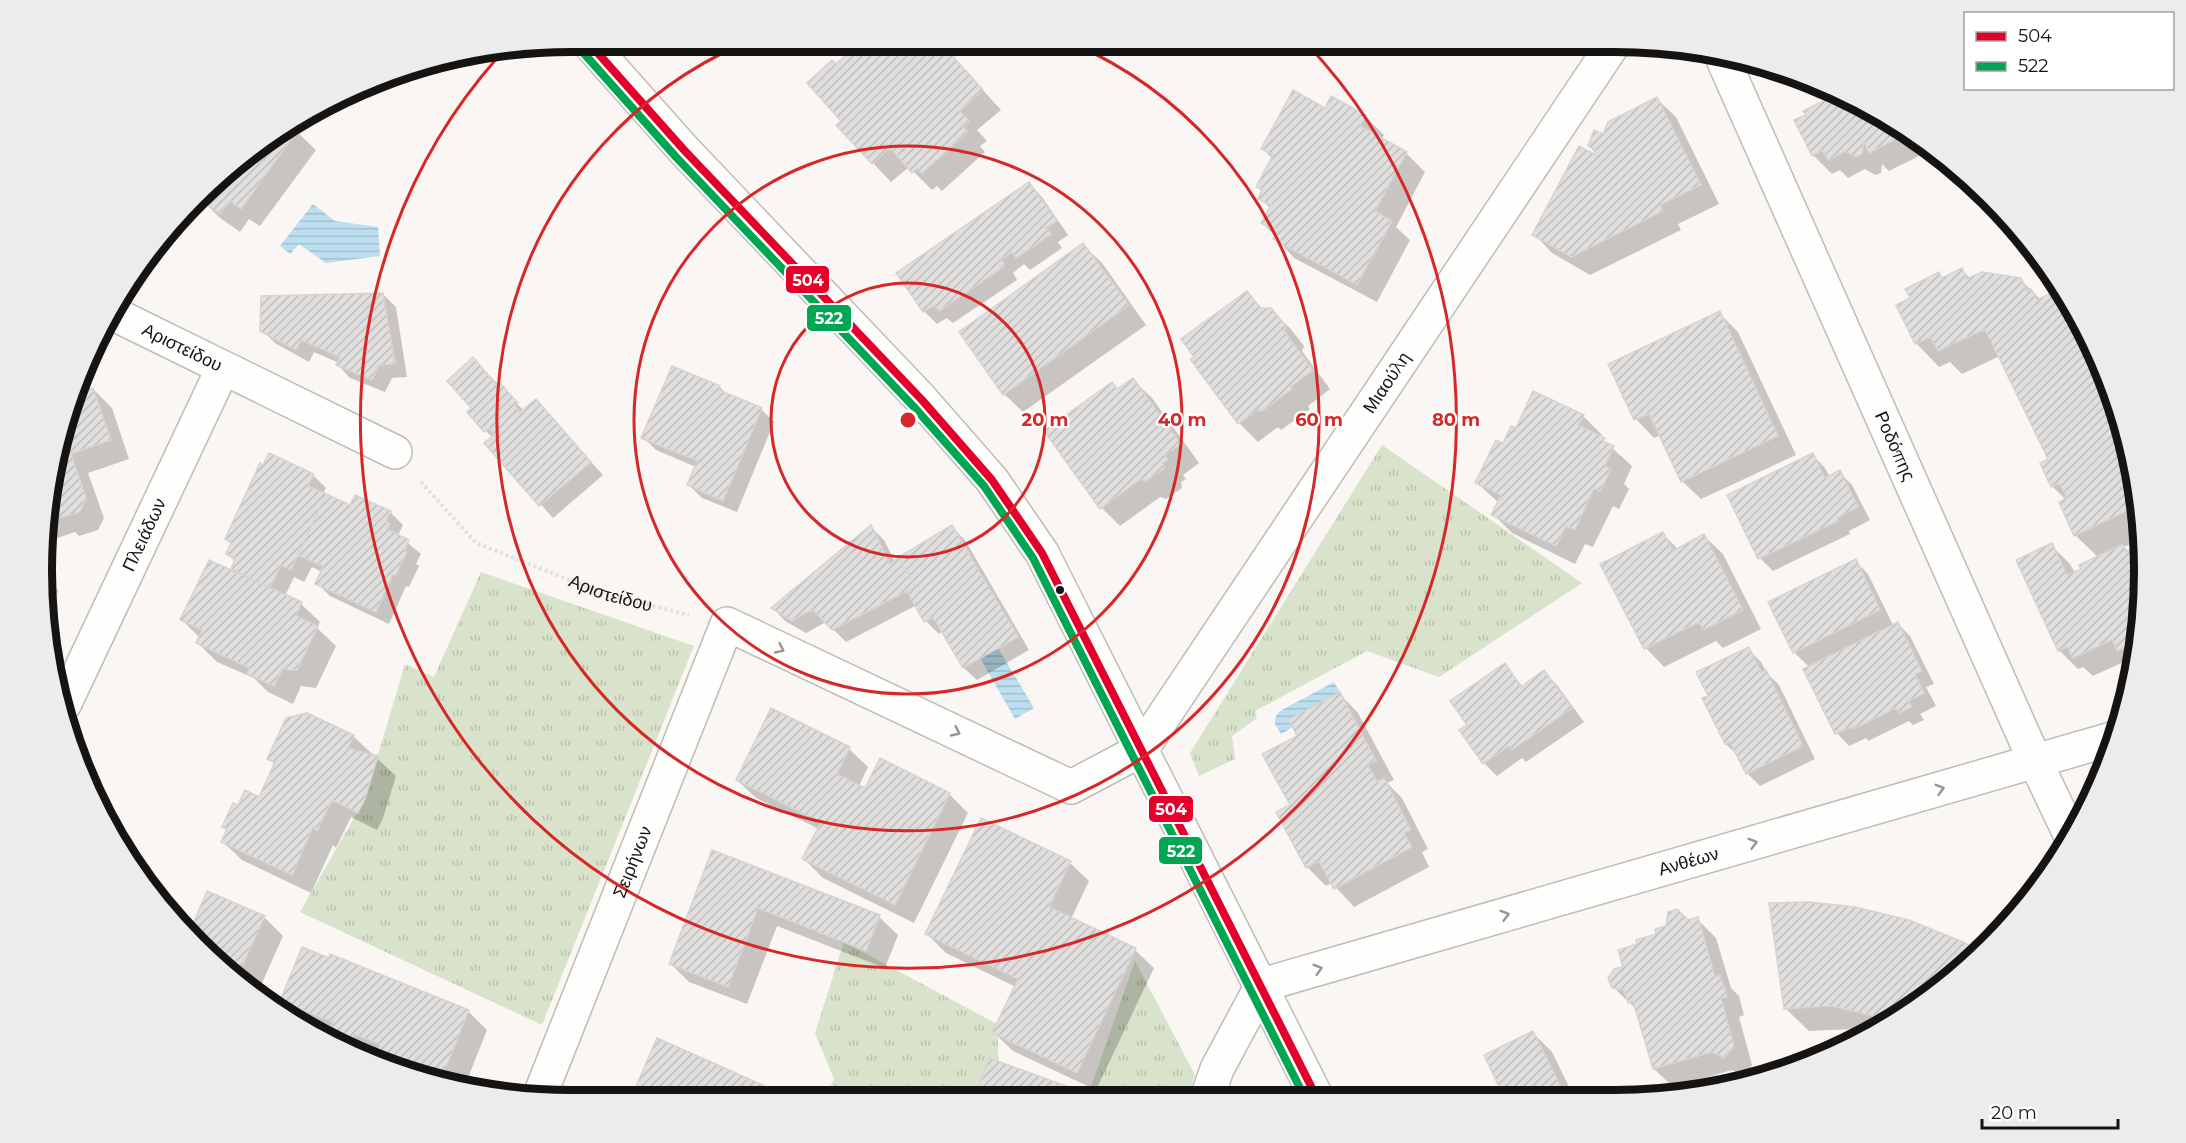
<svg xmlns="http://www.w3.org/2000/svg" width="2186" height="1143" viewBox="0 0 2186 1143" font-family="Montserrat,sans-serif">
	<defs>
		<pattern id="grass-tufts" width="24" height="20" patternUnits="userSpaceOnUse" patternTransform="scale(1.5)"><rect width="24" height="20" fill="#d9e2ca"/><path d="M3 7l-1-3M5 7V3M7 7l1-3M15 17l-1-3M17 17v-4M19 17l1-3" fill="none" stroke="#bac1ac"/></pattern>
		<pattern id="water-rules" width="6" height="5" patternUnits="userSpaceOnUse" patternTransform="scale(1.5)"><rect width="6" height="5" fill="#bcdeef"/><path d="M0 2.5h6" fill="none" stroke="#a1becc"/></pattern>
		<pattern id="building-hatch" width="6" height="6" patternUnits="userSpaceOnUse" patternTransform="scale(1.5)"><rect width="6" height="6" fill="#e1dfde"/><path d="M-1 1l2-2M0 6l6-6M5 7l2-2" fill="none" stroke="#c0bebd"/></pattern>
	</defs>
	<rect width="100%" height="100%" fill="#f9f6f3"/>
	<path fill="url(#grass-tufts)" d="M1382,445L1582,583L1439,677L1367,651L1255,711L1257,718L1232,736L1235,759L1199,776L1190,753Z
		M481,572L694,646L542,1025L300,912L365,799L405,664L434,677Z
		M844,942L997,1024L1000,1092L990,1099H824L834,1079L815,1033Z
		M1135,961L1195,1075L1188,1098H1087Z"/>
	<path fill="url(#water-rules)" d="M980,42H1005L992,55Z
		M313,204L335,221L378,227L380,256L326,263L299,244L290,254L280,246Z
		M998,648L1034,708L1015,719L980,658Z
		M1334,682L1340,692L1289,719L1293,727L1281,734L1275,724L1276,716L1280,711Z"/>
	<path fill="#0003" d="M939,42L1001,110L977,130L987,141L980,146L985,152L942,191L937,186L932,190L909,167L891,182L873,163L843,121L836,66Z
		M1841,94L1849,97L1933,149L1889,171L1882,164L1881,173L1875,175L1865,169L1848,178L1840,170L1832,174L1813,155Z
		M1332,98L1365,116L1384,135L1381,140L1406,153L1425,172L1396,227L1410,240L1377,302L1294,258L1263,223L1271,209L1260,198L1263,192L1258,187L1273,159L1263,149L1326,110Z
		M1657,99L1676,117L1719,204L1678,224L1681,230L1590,275L1552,253L1534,234L1595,156L1596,153L1589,146Z
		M293,128L316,150L260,226L249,219L240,232L219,217L203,201L249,152Z
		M1029,184L1042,197L1068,235L1058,242L1062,248L1030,270L1024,264L1013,273L1017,280L953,323L947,318L937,324L924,311L898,273Z
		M1083,245L1102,263L1146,325L1023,412L1004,394Z
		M1962,270L1971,279L2021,280L2041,300L2061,290L2073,307L2116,402L2140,503L2141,539L2124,547L2129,552L2143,606L2133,665L2128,660L2093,676L2083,667L2078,669L2059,650L2051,545L2070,564L2075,573L2098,557L2075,535L2066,500L2052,486L2050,459L2000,356L1962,374L1950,362L1939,367L1916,343L1912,299L1939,274L1944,279Z
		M1247,293L1264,310L1270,309L1290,328L1304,346L1302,351L1330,389L1308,406L1310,409L1281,430L1278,427L1258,442L1239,423L1192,359Z
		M383,294L396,307L407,377L392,378L385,392L350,378L338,365L339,363L314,352L309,362L275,343L262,330Z
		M1719,313L1738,332L1796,455L1701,499L1682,481L1660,435L1654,438L1636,419Z
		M486,372L524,411L536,401L603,475L553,518L486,443L493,438L485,430L473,408Z
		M1133,380L1152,398L1199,463L1183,475L1186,479L1181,482L1182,488L1166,499L1160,497L1120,526L1102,508L1118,390Z
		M720,387L727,395L761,409L774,422L737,512L702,498L689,485L696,467L656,450L643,437Z
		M93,389L112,408L129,459L88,473L104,518L98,530L79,536L75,532L55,539L50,534L43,536L60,435L79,392L80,394Z
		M1583,416L1602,435L1600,437L1632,466L1624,484L1629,489L1619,509L1613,506L1593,547L1585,544L1575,564L1512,533L1493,514L1499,503L1477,483L1517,430Z
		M1813,455L1825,468L1830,477L1839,472L1852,485L1870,520L1849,531L1850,534L1773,571L1760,558Z
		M313,475L326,488L323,494L350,507L390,512L403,525L398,535L421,554L416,564L419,566L409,587L406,586L389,624L330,596L317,583L322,572L312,567L304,582L294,577L285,596L301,604L320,622L317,628L336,646L316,688L301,686L293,704L268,692L254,678L217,662L198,643L200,638L182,620L237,574L232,569L236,562L227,554L232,544L226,539Z
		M871,527L884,540L895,562L952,527L965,540L1029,650L977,680L964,668L943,631L939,634L926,621L917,605L846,642L826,622L806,633L785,621L773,608Z
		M1663,534L1678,549L1704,536L1723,554L1761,629L1723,648L1716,641L1664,667L1646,648Z
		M1855,561L1868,574L1893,625L1897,623L1910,636L1934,684L1926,687L1936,706L1920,714L1924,720L1913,725L1909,721L1868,741L1866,738L1849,746L1837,733L1809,667L1794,652Z
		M44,576L58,590L51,638L46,637Z
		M1748,649L1761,662L1767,673L1779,685L1815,759L1760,786L1747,773L1739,757L1726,744L1704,699L1710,696Z
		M1504,665L1523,687L1544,672L1557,685L1584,722L1526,762L1522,758L1497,776L1484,763L1469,725Z
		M1340,694L1358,713L1394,780L1387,783L1402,798L1428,849L1422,852L1429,867L1354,907L1332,883L1326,886L1307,867L1292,806L1299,736Z
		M353,736L396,776L383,818L377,830L351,817L336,848L333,845L311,893L242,860L223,842L228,831L223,827L239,807L260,799L275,765L269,758Z
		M849,749L868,767L859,786L866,790L949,794L968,813L914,923L823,878L804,859L819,829L756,798L737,780Z
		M713,852L879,917L898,935L885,968L777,926L747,1004L689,982L670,963Z
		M1070,863L1089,881L1071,919L1135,950L1154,968L1096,1090L1013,1051L994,1033L1016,987L946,953L927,934Z
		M264,917L283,936L259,990L197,946L191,933Z
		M1697,919L1716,938L1731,988L1739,996L1744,1015L1739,1017L1752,1065L1744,1076L1732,1070L1673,1087L1654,1069L1637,1010L1613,987L1639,945L1658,935Z
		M1962,944L1976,953L1909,1012L1870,1033L1854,1029L1809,1031L1785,1008Z
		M282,1001L468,1011L487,1030L464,1088L440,1084L399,1067L391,1059L373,1052L371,1056L350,1048L337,1034L301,1019Z
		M1533,1033L1552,1052L1574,1097H1492L1503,1092Z
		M636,1090L784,1096L787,1099L645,1100Z"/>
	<path fill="url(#building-hatch)" stroke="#d6d4d3" stroke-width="1.5" d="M860,42H940L983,90L960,111L969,121L963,127L968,132L922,173L917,168L912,173L890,148L872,164L836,125L841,121L807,83L832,60L836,64Z
		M1293,90L1325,108L1331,96L1366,115L1360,126L1407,152L1375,211L1392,221L1357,285L1273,239L1277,232L1261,223L1271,205L1258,199L1262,190L1256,187L1273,155L1261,149Z
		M1840,93L1849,97L1908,133L1869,153L1864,142L1862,154L1855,157L1845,151L1828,160L1822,150L1812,156L1794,120L1806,115L1803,111Z
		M1657,97L1701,185L1660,205L1663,211L1571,257L1532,235L1579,146L1594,154L1596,150L1588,146L1594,130L1603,134L1608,122Z
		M294,127L298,130L241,209L230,201L220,214L202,201L249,152Z
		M1029,182L1057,221L1046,228L1051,234L1016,258L1012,252L1001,259L1005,266L939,311L935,305L923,312L896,273Z
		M1083,243L1129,305L1003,395L959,332Z
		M1962,268L1967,279L1982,272L2021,278L2027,291L2031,289L2037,300L2060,289L2073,307L2116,402L2140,507L2139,505L2074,536L2059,502L2067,498L2059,483L2051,487L2040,463L2048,459L1985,329L1938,351L1930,337L1915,344L1896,305L1910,298L1905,289L1939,272L1942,278Z
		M1247,291L1260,308H1271L1286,326L1284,331L1313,370L1290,387L1292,389L1261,412L1259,409L1238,424L1190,359L1194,357L1181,339Z
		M383,293L395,364L379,365L372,380L336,365L340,357L301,340L296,350L260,331L261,296Z
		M1720,311L1778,436L1681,482L1649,414L1634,420L1608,364Z
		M473,357L498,387L501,384L518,403L515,406L520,412L536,399L591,462L539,506L484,443L494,435L489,428L484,432L467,412L471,408L447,381Z
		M672,366L720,386L719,390L762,408L723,501L687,485L697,461L641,438Z
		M1133,378L1181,444L1165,455L1168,460L1163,463L1164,469L1146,481L1141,479L1100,509L1044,431L1112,382L1117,389Z
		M93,388L111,440L71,454L86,498L80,512L59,518L57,513L46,517L60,435L79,393Z
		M1533,391L1584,415L1578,425L1605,438L1603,441L1614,446L1605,466L1611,469L1600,492L1594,488L1575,530L1566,526L1556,546L1491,515L1501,495L1475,483L1496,440L1503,443L1511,426L1516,428Z
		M269,453L314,474L308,486L326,494L291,570L281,565L270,588L231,569L235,559L226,554L231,543L225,539L260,463L263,465Z
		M1813,453L1825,478L1840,470L1858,507L1837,518L1838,521L1758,559L1727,495Z
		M326,494L350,505L355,495L391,511L386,521L390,524L387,529L409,540L404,551L407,552L396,575L393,574L376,612L315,584L323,566L298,555Z
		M871,525L890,564L899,557L915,587L832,630L812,609L792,621L771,608Z
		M952,525L1018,637L963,668L933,617L924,622L907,591L915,587L899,557Z
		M1663,532L1673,551L1704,534L1743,610L1703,630L1699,622L1644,649L1600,564Z
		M2052,543L2067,575L2081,569L2079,565L2123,544L2126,552L2141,544L2143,606L2139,630L2136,632L2138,636L2137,642L2117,651L2112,640L2073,658L2067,647L2058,651L2016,560Z
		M1856,559L1880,610L1793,653L1768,602Z
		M209,560L302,602L296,616L318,626L297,670H288L283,668L274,686L247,674L250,668L196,643L202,630L180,620Z
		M1898,622L1922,671L1915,674L1924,693L1908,701L1912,707L1899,713L1896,708L1854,729L1853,726L1835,734L1803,669Z
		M1749,647L1761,672L1766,670L1803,746L1746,774L1730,742L1725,744L1702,698L1708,696L1696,672Z
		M1505,663L1521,687L1544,670L1572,708L1512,750L1509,746L1483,764L1459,730L1467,725L1450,701Z
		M1340,692L1376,761L1368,765L1377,782L1384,778L1411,830L1404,833L1412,847L1334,889L1319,861L1306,868L1276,812L1290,805L1262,754L1297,736L1289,719Z
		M771,708L850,747L837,774L865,788L880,758L950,793L895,905L802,859L821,822L736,780Z
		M307,713L354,735L348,748L378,756L365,799L358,813L332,800L317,831L313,827L292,875L221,842L227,829L222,827L233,803L238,805L245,790L259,797L275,762L267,759L286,718Z
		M981,818L1071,861L1049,907L1136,948L1077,1073L992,1033L1018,979L925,934Z
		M712,850L880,915L866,951L758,908L728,987L669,964Z
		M207,891L265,916L238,975L197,946L184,928L190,931Z
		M1809,902L1855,907L1909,920L1963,942L1978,951L1909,1012L1890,1022L1874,1016L1830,1006L1784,1009L1769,903Z
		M1677,909L1688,920L1698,917L1715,977L1720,975L1727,997L1721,998L1734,1046L1724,1058L1712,1052L1653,1069L1633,1001L1628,1003L1624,990L1612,988L1608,978L1614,969L1623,967L1618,950L1637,944L1636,940L1656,934L1655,929L1666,926L1668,912Z
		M302,947L329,958L330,954L469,1010L443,1075L378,1049L380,1044L354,1034L353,1038L330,1029L333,1022L280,1001Z
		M1533,1031L1563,1091L1558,1094L1559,1097H1489L1501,1091L1484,1055Z
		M657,1038L785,1095L783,1099L654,1100L634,1091Z
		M989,1058L1088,1094L1087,1098L974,1099Z"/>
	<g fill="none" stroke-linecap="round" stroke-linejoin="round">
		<g stroke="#bebcb9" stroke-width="36">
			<g id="minor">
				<path d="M588,42L684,150L922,400L992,480L1042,553L1317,1098"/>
				<path id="s2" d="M1721,55L2035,761L2070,834"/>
				<path id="s3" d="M114,314L395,452"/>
				<path id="s4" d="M65,703L223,368"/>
				<path id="s5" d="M1207,1098L1217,1069L1262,985L2115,738"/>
				<path id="s6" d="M538,1100L727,624L1071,787L1141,750L1614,43"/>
			</g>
		</g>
		<path stroke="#e2e1df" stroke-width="4" stroke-dasharray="3 3" stroke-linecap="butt" id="s1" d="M421,482L476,543L605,594L689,615"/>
		<use href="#minor" stroke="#fefefd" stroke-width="33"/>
		<g stroke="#fff" stroke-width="12">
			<path id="bus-1" d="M588,42L684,150L922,400L992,480L1042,553L1317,1098"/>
		</g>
		<g stroke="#fff" stroke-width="12">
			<path id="bus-2" d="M580,49L676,157L914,407L984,486L1033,558L1305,1098"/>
		</g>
		<use href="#bus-1" stroke="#e4002b" stroke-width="8"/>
		<use href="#bus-2" stroke="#00a651" stroke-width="8"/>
	</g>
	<defs><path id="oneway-chevron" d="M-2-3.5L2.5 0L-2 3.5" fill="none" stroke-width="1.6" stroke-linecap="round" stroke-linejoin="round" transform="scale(1.5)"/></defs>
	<g stroke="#969593">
		<use href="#oneway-chevron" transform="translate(780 649) rotate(25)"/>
		<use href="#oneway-chevron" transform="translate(956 732) rotate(25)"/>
		<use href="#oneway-chevron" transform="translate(1940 789) rotate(-16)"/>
		<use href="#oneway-chevron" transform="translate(1753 843) rotate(-16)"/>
		<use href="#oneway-chevron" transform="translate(1505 915) rotate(-16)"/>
		<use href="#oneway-chevron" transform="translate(1318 969) rotate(-16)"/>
	</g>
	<g fill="none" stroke="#d62828" stroke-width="3">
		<circle cx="908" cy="420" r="137"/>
		<circle cx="908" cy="420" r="274"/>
		<path d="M1072 43A411 411 0 1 1 744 43"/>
		<path d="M1306 43A548 548 0 1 1 498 57"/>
	</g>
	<circle fill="#161412" stroke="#fff" stroke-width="2" cx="1060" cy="590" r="5"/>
	<g text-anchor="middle" stroke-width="4.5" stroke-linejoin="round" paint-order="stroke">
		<g font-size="18" fill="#161412" stroke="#fff">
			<text dy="6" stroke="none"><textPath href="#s3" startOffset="76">Αριστείδου</textPath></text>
			<text dy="6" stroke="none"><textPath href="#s6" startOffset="1414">Μιαούλη</textPath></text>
			<text dy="6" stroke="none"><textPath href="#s2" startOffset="428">Ροδόπης</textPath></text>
			<text dy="6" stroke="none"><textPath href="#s4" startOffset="186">Πλειάδων</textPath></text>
			<text dy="6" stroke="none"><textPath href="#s1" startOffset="226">Αριστείδου</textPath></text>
			<text dy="6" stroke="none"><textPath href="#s6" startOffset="256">Σειρήνων</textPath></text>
			<text dy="6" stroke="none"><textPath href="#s5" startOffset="570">Ανθέων</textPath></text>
		</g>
	</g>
	<path d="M0 0H2186V1143H0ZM571 52H1615A519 519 0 0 1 2134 571V571A519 519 0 0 1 1615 1090H571A519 519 0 0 1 52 571V571A519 519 0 0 1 571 52Z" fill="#ececec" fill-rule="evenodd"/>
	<path fill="none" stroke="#161412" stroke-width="8" d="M571 52H1615A519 519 0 0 1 2134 571V571A519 519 0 0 1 1615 1090H571A519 519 0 0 1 52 571V571A519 519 0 0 1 571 52Z"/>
	<circle cx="908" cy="420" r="9" fill="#d62828" stroke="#fff" stroke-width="3"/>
	<g font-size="18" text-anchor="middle" font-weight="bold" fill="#d62828" stroke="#fff" stroke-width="4.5" stroke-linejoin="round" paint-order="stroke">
		<text x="1045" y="426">20 m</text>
		<text x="1182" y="426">40 m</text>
		<text x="1319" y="426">60 m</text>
		<text x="1456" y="426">80 m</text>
	</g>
	<g stroke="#fff" stroke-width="2">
		<rect x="785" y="265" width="45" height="29" rx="6" fill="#e4002b"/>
		<rect x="806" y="304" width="46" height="28" rx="6" fill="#00a651"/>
		<rect x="1148" y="795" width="46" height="28" rx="6" fill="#e4002b"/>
		<rect x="1158" y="836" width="45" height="29" rx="6" fill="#00a651"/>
	</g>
	<g font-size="16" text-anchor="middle" font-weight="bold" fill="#fff">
		<text x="808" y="286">504</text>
		<text x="829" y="324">522</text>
		<text x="1171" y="815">504</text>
		<text x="1181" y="857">522</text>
	</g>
	<rect x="1964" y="12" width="210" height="78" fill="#ffffff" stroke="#a2a1a0" stroke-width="1.5"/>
	<rect x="1976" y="32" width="30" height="9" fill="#e4002b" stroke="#a2a1a0" stroke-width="1.5"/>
	<text x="2018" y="42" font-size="18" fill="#161412">504</text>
	<rect x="1976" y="62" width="30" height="9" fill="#00a651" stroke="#a2a1a0" stroke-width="1.5"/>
	<text x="2018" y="72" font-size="18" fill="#161412">522</text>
	<path d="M1982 1119v9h136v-9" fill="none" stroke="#161412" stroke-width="3"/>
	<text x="1991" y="1119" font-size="18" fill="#161412" stroke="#ffffff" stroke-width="4.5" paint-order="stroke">20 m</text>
</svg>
